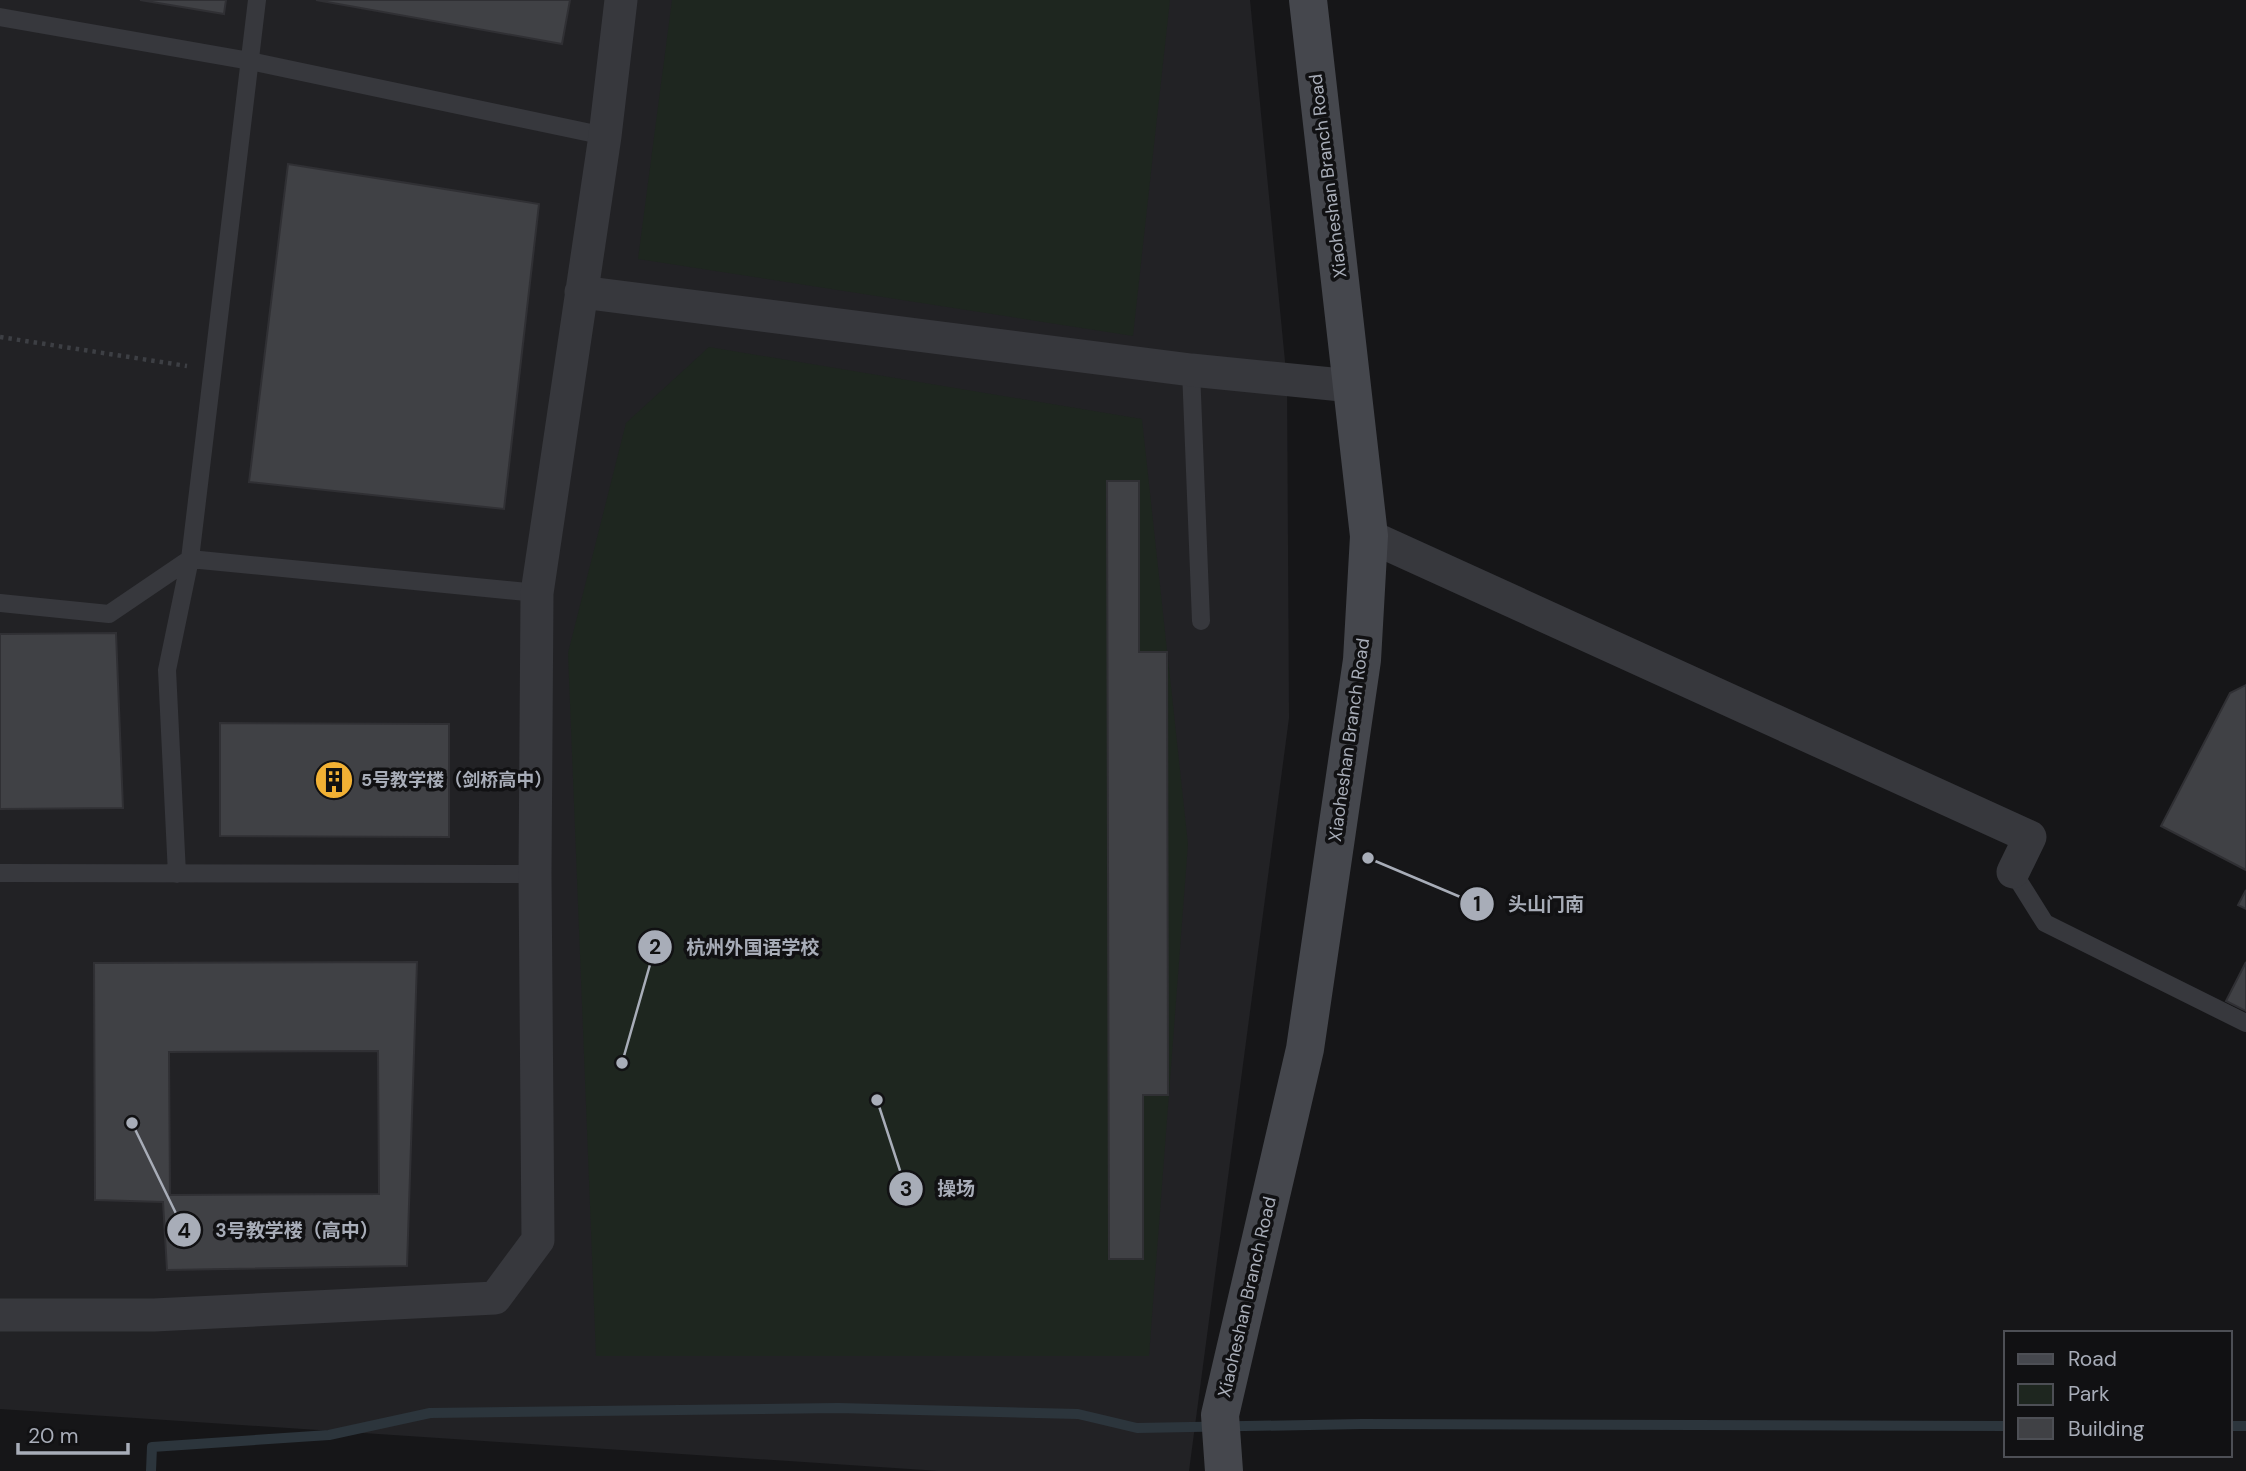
<svg xmlns="http://www.w3.org/2000/svg" width="2246" height="1471" viewBox="0 0 2246 1471" font-family="'DM Sans','Noto Sans SC',sans-serif">
	<rect width="100%" height="100%" fill="#161618"/>
	<path fill="#222225" d="M0,0H1250L1287,382L1289,718L1189,1471H940L0,1409Z"/>
	<path fill="#1e261f" d="M672,0H1170L1133,336L638,259Z
		M709,347L1142,419L1188,844L1149,1356H596L568,653L626,423Z"/>
	<g fill="none" stroke-linecap="round" stroke-linejoin="round">
		<path stroke="#2c353c" stroke-width="10" d="M2230,1426H2246
			M151,1471L152,1447L329,1435L430,1413L838,1408L1078,1414L1137,1428L1362,1424L2006,1426"/>
	</g>
	<path fill="#404145" stroke="#303034" stroke-width="2" fill-rule="evenodd" d="M140,0H226L224,14Z
		M316,0H570L562,44Z
		M288,164L539,204L504,509L249,482Z
		M1107,481H1139V652H1167L1168,1095H1143V1259H1109Z
		M116,633L123,808L0,809V634Z
		M2246,685V870L2161,826L2230,693Z
		M220,723L449,724V837L220,836Z
		M2246,890V909L2238,905Z
		M417,962L407,1266L167,1270L163,1202L95,1200L94,963ZM378,1051L379,1194L170,1195L169,1052Z
		M2246,962V1011L2226,1001Z"/>
	<g fill="none" stroke-linecap="round" stroke-linejoin="round">
		<path stroke="#3d3f44" stroke-width="4.5" stroke-dasharray="3.5 5" stroke-linecap="butt" d="M0,337L187,366"/>
		<path stroke="#37383d" stroke-width="18" d="M0,17L250,61L605,136
			M1191,370L1201,621
			M0,603L109,614L190,559L257,0
			M2013,872L2045,923L2246,1023
			M0,873L535,874
			M177,874L167,670L190,559L537,593"/>
		<path stroke="#37383d" stroke-width="33" d="M581,292L1191,370L1352,386
			M1369,536L2030,837L2013,872
			M0,1315H154L495,1298L538,1240L535,874L537,593L605,136L621,0"/>
		<path stroke="#45474d" stroke-width="38" d="M1224,1471L1220,1415L1305,1049L1362,660L1369,536L1308,0"/>
	</g>
	<defs>
		<g id="building-disc" transform="scale(2.0125)"><circle r="9.5" fill="#f2b134" stroke="#111113"/><path d="M-4-6H4V6H1V3H-1V6H-4ZM-2.5-4.3h1.7v1.8h-1.7ZM.8-4.3h1.7v1.8H.8ZM-2.5-1h1.7V.8h-1.7ZM.8-1h1.7V.8H.8Z" fill="#111"/></g>
	</defs>
	<g fill-rule="evenodd">
		<use href="#building-disc" x="334" y="780"/>
	</g>
	<g text-anchor="middle" stroke-width="7" stroke-linejoin="round" paint-order="stroke">
		<g font-size="18" fill="#a8adb8" stroke="#111113">
			<text transform="translate(1328 176) rotate(-97)" y="6">Xiaoheshan Branch Road</text>
			<text transform="translate(1349 740) rotate(-82)" y="6">Xiaoheshan Branch Road</text>
			<text transform="translate(1247 1297) rotate(-77)" y="6">Xiaoheshan Branch Road</text>
		</g>
		<g font-size="18" font-weight="bold" fill="#a8adb8" stroke="#111113" text-anchor="start">
			<text x="361" y="786">5号教学楼（剑桥高中）</text>
		</g>
	</g>
	<path fill="none" stroke="#a8adb8" stroke-width="2.5" d="M1368 858L1477 904M622 1063L655 947M877 1100L906 1189M132 1123L184 1230"/>
	<g fill="#a8adb8" stroke="#111113" stroke-width="2.5">
		<circle cx="1368" cy="858" r="7"/>
		<circle cx="622" cy="1063" r="7"/>
		<circle cx="877" cy="1100" r="7"/>
		<circle cx="132" cy="1123" r="7"/>
		<circle cx="1477" cy="904" r="18"/>
		<circle cx="655" cy="947" r="18"/>
		<circle cx="906" cy="1189" r="18"/>
		<circle cx="184" cy="1230" r="18"/>
	</g>
	<g font-size="21" text-anchor="middle" font-weight="bold" fill="#111">
		<text x="1477" y="911">1</text>
		<text x="655" y="954">2</text>
		<text x="906" y="1196">3</text>
		<text x="184" y="1238">4</text>
	</g>
	<g font-size="19" text-anchor="middle" font-weight="bold" fill="#a8adb8" stroke="#111113" stroke-width="7" stroke-linejoin="round" paint-order="stroke">
		<text x="1546" y="911">头山门南</text>
		<text x="753" y="954">杭州外国语学校</text>
		<text x="956" y="1195">操场</text>
		<text x="297" y="1237">3号教学楼（高中）</text>
	</g>
	<rect x="2004" y="1331" width="228" height="126" fill="#111113" stroke="#4d4f55" stroke-width="2"/>
	<rect x="2018" y="1354" width="35" height="10" fill="#45474d" stroke="#4d4f55" stroke-width="2"/>
	<text x="2068" y="1366" font-size="21" fill="#a8adb8">Road</text>
	<rect x="2018" y="1384" width="35" height="21" fill="#1e261f" stroke="#4d4f55" stroke-width="2"/>
	<text x="2068" y="1401" font-size="21" fill="#a8adb8">Park</text>
	<rect x="2018" y="1418" width="35" height="21" fill="#404145" stroke="#4d4f55" stroke-width="2"/>
	<text x="2068" y="1436" font-size="21" fill="#a8adb8">Building</text>
	<path d="M18 1443v10h110v-10" fill="none" stroke="#a8adb8" stroke-width="3.5"/>
	<text x="28" y="1443" font-size="21" fill="#a8adb8" stroke="#111113" stroke-width="5" paint-order="stroke">20 m</text>
</svg>
